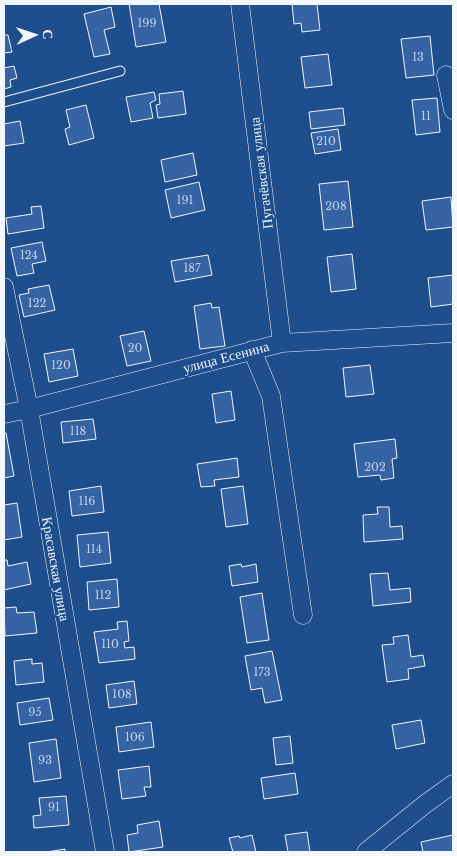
<svg xmlns="http://www.w3.org/2000/svg" width="457" height="856" viewBox="0 0 457 856" font-family="'Libre Baskerville',serif">
	<rect width="100%" height="100%" fill="#1f4e8c"/>
	<path fill="#3563a3" stroke="#f2f6ff" d="M129,4H159L166,42L136,47Z
		M292,4H317L320,30L302,32L301,23L294,24Z
		M111,7L115,27L104,30L110,54L94,57L84,14Z
		M4,35H8L12,52L4,53Z
		M430,36L434,75L406,78L401,39Z
		M328,54L332,85L305,88L301,57Z
		M14,66L17,78L10,80L11,87L4,89V68Z
		M183,91L186,114L158,118L156,105L160,104L159,94Z
		M154,92L156,100L150,103L153,118L131,122L126,97Z
		M437,98L440,132L416,135L412,100Z
		M86,105L94,138L69,145L65,129L70,127L66,110Z
		M343,108L345,125L311,129L309,112Z
		M20,121L24,143L4,146V124Z
		M338,129L341,150L315,154L311,133Z
		M193,153L197,175L165,182L161,160Z
		M348,181L353,227L324,230L319,184Z
		M199,182L205,210L171,218L165,190Z
		M451,197L453,227L426,230L422,201Z
		M41,206L44,228L8,234L6,218L32,214L31,207Z
		M42,242L46,261L32,264L34,273L17,276L11,248Z
		M352,254L356,289L331,292L327,257Z
		M208,255L212,275L175,282L171,261Z
		M453,275V304L431,307L428,278Z
		M49,285L55,310L24,317L19,295L29,293L28,289Z
		M211,303L212,308L219,307L225,346L200,349L194,306Z
		M144,331L151,361L127,366L120,336Z
		M73,349L78,376L49,382L44,354Z
		M370,365L374,394L346,397L343,368Z
		M231,391L235,420L216,423L212,394Z
		M93,419L96,439L63,443L61,422Z
		M4,433H6L14,476L4,478Z
		M395,439L397,458L392,459L394,478L381,480L380,475L358,477L354,444Z
		M237,458L239,477L214,480L215,486L201,487L197,464Z
		M101,486L104,512L72,516L69,491Z
		M243,486L248,524L226,527L221,489Z
		M17,503L22,537L4,540V505Z
		M377,507H389L390,527L402,526L403,539L364,542L363,515L378,514Z
		M108,532L111,563L80,567L77,535Z
		M4,560H7L8,566L27,562L31,584L4,590Z
		M241,564L242,567L256,564L258,582L232,586L229,566Z
		M388,573L390,590L410,588L411,602L373,606L370,574Z
		M117,579L119,607L89,610L87,582Z
		M262,593L269,640L247,643L240,597Z
		M16,607L17,613L34,612L37,633L5,636L4,608Z
		M127,621L129,641L124,642L125,648L134,647L135,659L99,663L94,632L118,629L117,622Z
		M408,635L411,657L423,655L425,666L408,669L409,679L387,682L382,645L394,644L393,637Z
		M272,651L282,700L265,703L262,688L251,690L245,656Z
		M32,659V664L42,663L44,682L16,685L14,661Z
		M134,681L137,704L109,708L106,685Z
		M49,698L53,720L20,725L17,703Z
		M421,720L425,743L396,749L392,725Z
		M151,722L154,747L119,752L116,727Z
		M290,736L293,763L276,765L273,738Z
		M56,739L61,778L34,782L29,743Z
		M149,766L151,787H144L146,796L122,799L118,770Z
		M295,773L298,794L264,799L261,778Z
		M66,796L69,825L34,828L33,816L41,815L39,798Z
		M159,821L163,847L129,852L127,835L138,833L137,825Z
		M307,832L310,852H288L285,835Z
		M252,835L256,852H233L229,838L239,836L240,838Z
		M453,835V852H423L421,842Z
		M65,849V852H47Z"/>
	<g fill="none" stroke-linecap="round" stroke-linejoin="round">
		<g stroke="#f2f6ff" stroke-width="11">
			<path id="lane" d="M4,102L120,71"/>
		</g>
		<g stroke="#f2f6ff" stroke-width="19">
			<path id="street" d="M240,4L282,343
				M446,75L453,110
				M4,287L29,409L105,852
				M252,350L271,396L303,615
				M4,414L29,409L282,343L453,333
				M366,852L424,805L453,784"/>
		</g>
		<use href="#lane" stroke="#1f4e8c" stroke-width="9"/>
		<use href="#street" stroke="#1f4e8c" stroke-width="18"/>
	</g>
	<g text-anchor="middle" stroke-width="4" stroke-linejoin="round" paint-order="stroke">
		<g font-size="11" fill="#c3d1e8">
			<text x="147" y="27">199</text>
			<text x="418" y="61">13</text>
			<text x="426" y="120">11</text>
			<text x="326" y="145">210</text>
			<text x="185" y="204">191</text>
			<text x="336" y="210">208</text>
			<text x="29" y="259">124</text>
			<text x="192" y="272">187</text>
			<text x="37" y="307">122</text>
			<text x="135" y="352">20</text>
			<text x="61" y="369">120</text>
			<text x="78" y="435">118</text>
			<text x="375" y="471">202</text>
			<text x="87" y="505">116</text>
			<text x="94" y="553">114</text>
			<text x="103" y="599">112</text>
			<text x="110" y="648">110</text>
			<text x="262" y="676">173</text>
			<text x="122" y="698">108</text>
			<text x="35" y="716">95</text>
			<text x="135" y="741">106</text>
			<text x="45" y="764">93</text>
			<text x="54" y="811">91</text>
		</g>
		<g font-size="14" fill="#f2f6ff" stroke="#1f4e8c">
			<text transform="translate(261 173) rotate(-97)" y="5">Пугачёвская улица</text>
			<text transform="translate(226 357) rotate(-15)" y="5">улица Есенина</text>
			<text transform="translate(56 569) rotate(80)" y="5">Красавская улица</text>
		</g>
	</g>
	<rect width="457" height="856" fill="none" stroke="#f2f6ff" stroke-width="10"/>
	<g transform="translate(35 35) rotate(87)" stroke="#1f4e8c" stroke-width="4" paint-order="stroke">
	<path d="M0-4L9 19L0 12L-9 19Z" fill="#f2f6ff"/>
	<text y="-8" font-size="14" font-weight="bold" text-anchor="middle" fill="#f2f6ff">С</text>
	</g>
</svg>
